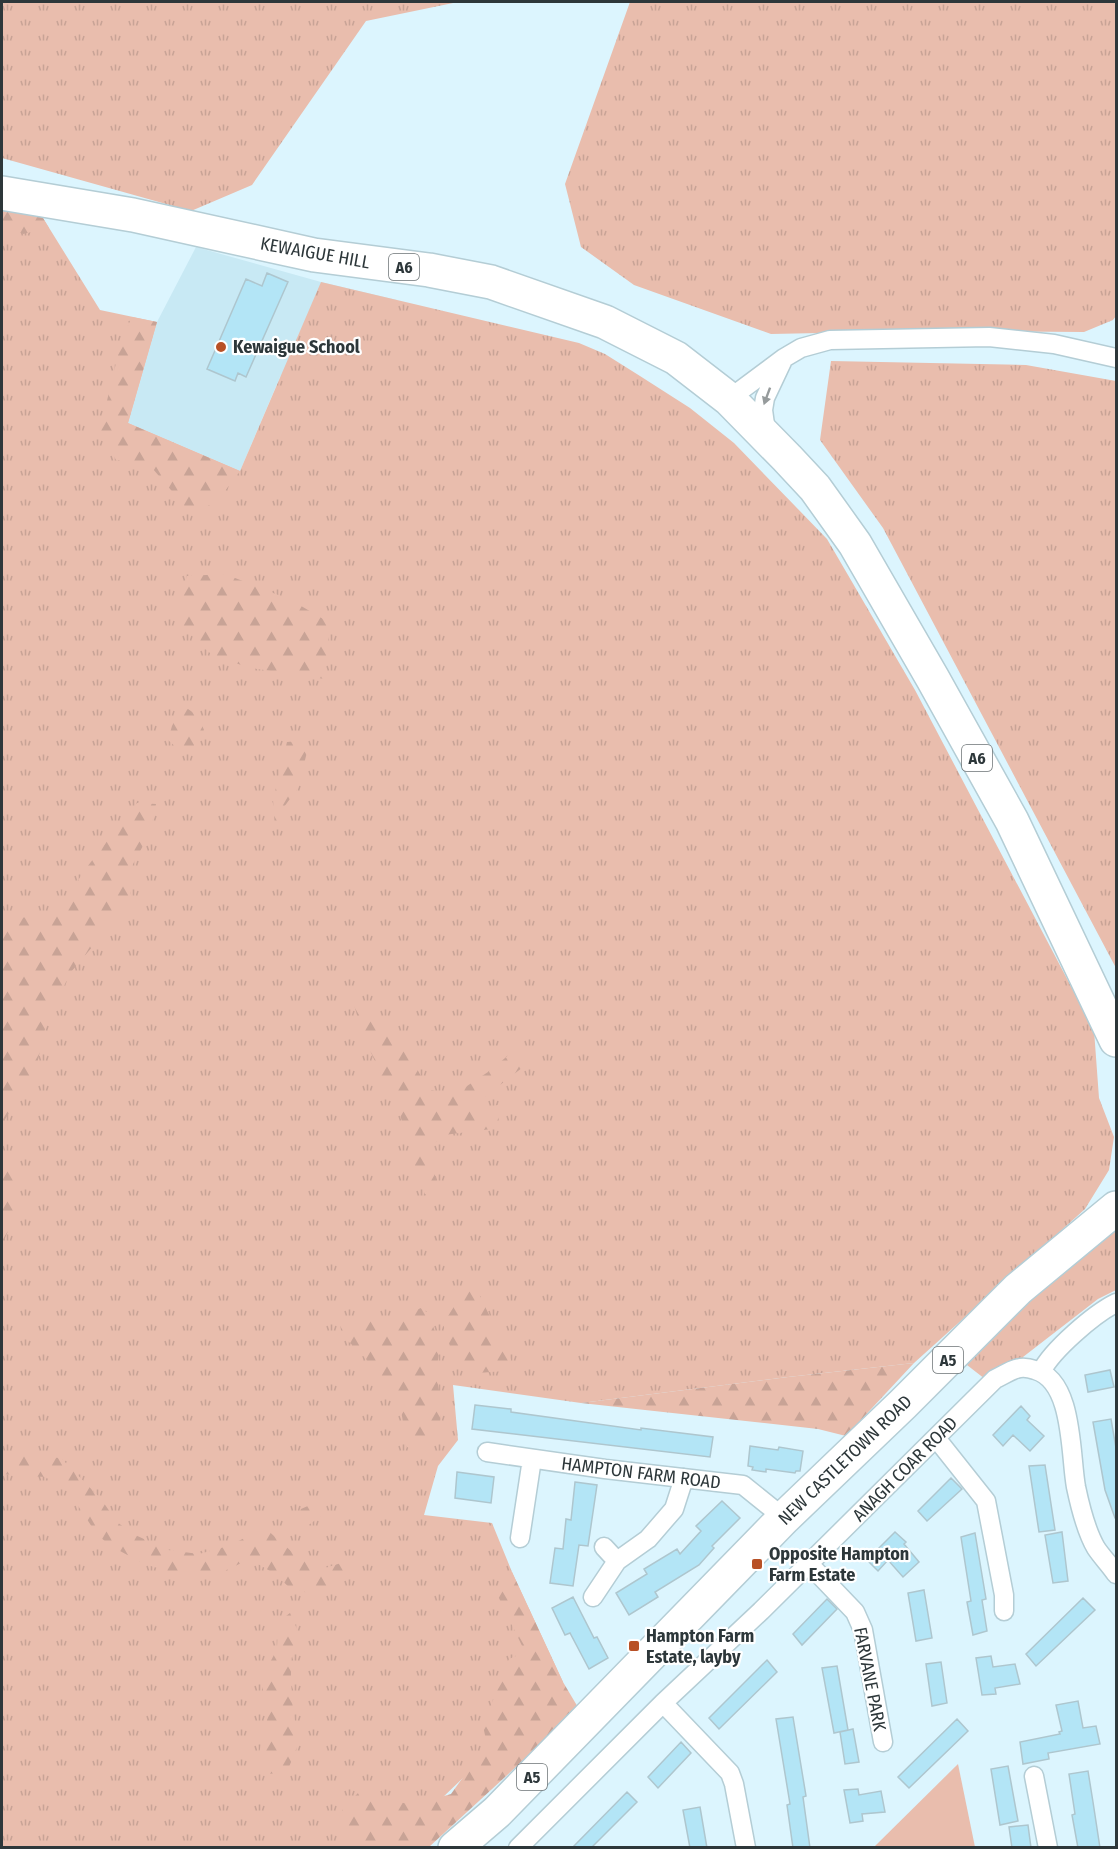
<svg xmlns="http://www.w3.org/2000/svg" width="1118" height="1849" viewBox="0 0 1118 1849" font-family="'Fira Sans Condensed',sans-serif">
	<defs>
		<pattern id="grass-tufts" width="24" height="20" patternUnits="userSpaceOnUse" patternTransform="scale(1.5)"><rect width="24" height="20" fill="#e9bdad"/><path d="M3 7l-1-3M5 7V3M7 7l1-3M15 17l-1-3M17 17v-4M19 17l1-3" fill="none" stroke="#c8a396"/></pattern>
		<pattern id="forest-firs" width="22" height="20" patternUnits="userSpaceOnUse" patternTransform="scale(1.5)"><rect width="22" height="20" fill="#e9bdad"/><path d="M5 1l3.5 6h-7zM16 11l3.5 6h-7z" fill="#c8a396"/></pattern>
	</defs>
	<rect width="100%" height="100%" fill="#dcf5fe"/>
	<path fill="#c8e9f4" d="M196,247L321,282L397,300L280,377L240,471L128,423L157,322Z"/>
	<path fill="url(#grass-tufts)" d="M2,2H458L366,21L252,185L191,211L2,158Z
		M630,2H1116V316L1113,320L1084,332L919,331L771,334L634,285L581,247L565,184Z
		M2,204L38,210L100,310L157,322L128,423L240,471L321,282L579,343L605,354L640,376L690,408L734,443L827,539L915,690L1094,1030L1099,1098L1114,1137L1109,1170L1085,1209L914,1363L788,1377L581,1403L453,1385L458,1440L438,1466L424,1515L492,1523L512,1572L563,1682L391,1847H2Z
		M831,361L1026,365L1116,381V968L883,528L820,440Z
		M1116,1223V1290L1098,1299L1023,1357L1024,1361C1006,1364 998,1367 985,1379L967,1365L1017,1314V1308Z"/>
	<path fill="url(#forest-firs)" d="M2,204L38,210L49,228L23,234L2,222Z
		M132,317L157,322L128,423L240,471L215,504L188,510L147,462L116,460L100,430L122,338Z
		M225,574L291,600L330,623L325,679L250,668L212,655L183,627L180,600L187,576Z
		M188,709L198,716L204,730L197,742L188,753L178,749L168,740L172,726L179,712Z
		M298,741L308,748L298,788L281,811L275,828L273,800L287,742Z
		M137,803L156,804L150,833L127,875L132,900L71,972L47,1020L35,1073L2,1124V927L9,918L33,917L56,913L87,867Z
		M350,990L411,1058L428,1089L452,1096L491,1070L512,1052L527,1064L473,1106L480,1111L498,1105L499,1128L444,1135L429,1148L439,1194H425L414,1163L401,1118L362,1033Z
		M2,1158L14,1168L17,1210L2,1245Z
		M468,1282L477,1290L511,1360L504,1371L478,1373L454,1359L443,1324L455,1305L461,1290Z
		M421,1308L428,1313L440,1345L436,1374L442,1407L437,1439L430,1447L414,1452L406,1446C405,1434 404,1421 400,1409C388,1382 365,1355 342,1336L340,1324L349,1316C380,1321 392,1320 421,1308Z
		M914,1363L846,1436L818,1429L581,1403L788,1377Z
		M2,1451L31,1456L61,1458L101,1499L117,1522L133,1534L168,1550L199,1554L228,1546L265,1528L300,1559L325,1568L354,1559L352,1576L322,1594L309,1593L291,1589L275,1574L250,1559L220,1573L185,1576L144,1564L109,1545L96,1533L69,1492L45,1477L2,1474Z
		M310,1505L324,1508V1514L300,1531C297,1523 298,1517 301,1509Z
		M512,1572L563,1682L579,1709L429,1847H355L345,1831L342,1810L358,1793L413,1805L451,1794L487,1744L483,1726L509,1659L525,1652L498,1596L503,1575Z
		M290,1613L297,1629L291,1662V1681L293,1711L299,1742L287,1772L268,1774L259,1753L268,1716L261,1680L277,1649L278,1622Z"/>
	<path fill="#e9bdad" d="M958,1764L975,1847H874Z"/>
	<path fill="#b3e5f6" stroke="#aec6ce" stroke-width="1.5" d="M267,273L288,282L246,377L238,373L235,381L207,369L246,279L262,286Z
		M1110,1370L1114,1387L1088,1392L1085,1375Z
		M475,1405L511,1409V1412L641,1430V1428L713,1437L710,1457L472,1429Z
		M1021,1406L1030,1416L1027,1420L1044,1436L1030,1451L1013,1435L1003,1446L993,1435Z
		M1111,1419L1116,1448V1518H1115L1105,1490L1093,1422Z
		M750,1446L778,1450L779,1447L803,1451L800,1471H796L795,1473L766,1469V1472L752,1470L753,1467L748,1466Z
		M1045,1465L1055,1530L1039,1532L1029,1466Z
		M457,1472L494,1477L491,1503L455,1498Z
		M951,1478L962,1489L927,1521L918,1511Z
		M575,1482L597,1485L588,1546L579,1545L573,1586L550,1583L555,1548L563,1549L566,1519L571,1520Z
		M722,1501L740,1518L712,1546L714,1548L699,1565L655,1592L658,1597L629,1615L616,1593L647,1574L644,1569L677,1549L680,1554L701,1531L696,1526Z
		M895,1532L906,1542L904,1544L919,1562L903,1577L888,1560L878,1571L867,1560Z
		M1062,1532L1068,1581L1053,1583L1045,1535Z
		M975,1533L986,1599L982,1600L987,1631L973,1635L967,1602L971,1601L961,1537Z
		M924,1590L932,1638L916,1641L908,1593Z
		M573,1597L594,1638L597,1637L608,1658L589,1669L570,1633L565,1635L552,1608Z
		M1083,1598L1095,1610L1036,1666L1026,1654Z
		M827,1599L837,1609L802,1645L793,1634Z
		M991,1656L993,1667L1015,1664L1020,1684L995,1688L996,1694L982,1695L976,1658Z
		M767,1660L777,1672L719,1729L709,1718Z
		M941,1662L947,1703L932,1706L926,1664Z
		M837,1666L848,1730L834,1733L822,1668Z
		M1078,1701L1083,1728L1096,1726L1100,1744L1048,1753L1049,1759L1023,1764L1020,1742L1060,1734L1059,1732L1062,1731L1056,1705Z
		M793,1717L806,1796L803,1797L810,1848H793L787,1805L790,1804L776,1719Z
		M957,1719L968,1731L909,1788L898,1777Z
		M853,1729L859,1762L845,1764L840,1732Z
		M681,1742L691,1753L658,1788L648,1777Z
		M1008,1766L1018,1821L1000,1825L991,1769Z
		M1088,1771L1093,1802L1100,1848H1078L1072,1815L1075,1814L1069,1774Z
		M858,1789L859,1795L881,1791L885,1812L862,1814L863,1821L850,1823L844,1790Z
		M627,1792L637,1802L591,1848H572Z
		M700,1807L707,1848H690L683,1810Z
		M1028,1825L1031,1848H1012L1009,1827Z"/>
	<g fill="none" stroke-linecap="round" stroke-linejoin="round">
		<g stroke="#b4cdd5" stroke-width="21">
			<path id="street" d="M729,399L784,358L801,348L830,340L989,337L1054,344L1116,358
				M766,432L763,410L765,398L782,362
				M1041,1372C1052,1350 1094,1314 1116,1303
				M936,1438L986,1501L1004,1595V1611
				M487,1452L605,1469L743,1485L784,1518
				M520,1538L532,1459
				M604,1547L617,1561
				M809,1564L855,1612L863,1630L883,1742
				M593,1597L617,1561L648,1539L674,1509L684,1478
				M663,1703L730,1773L734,1784L746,1848
				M1034,1776L1048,1848
				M518,1848L663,1703L761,1611L995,1379C1002,1376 1009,1371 1016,1369C1022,1367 1029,1368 1035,1370C1074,1381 1070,1455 1076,1487C1080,1506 1086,1531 1096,1548C1102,1557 1110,1565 1116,1574"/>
		</g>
		<g stroke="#b4cdd5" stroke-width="36">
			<path id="highway" d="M2,193L133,215L314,255L429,270L491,282L605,322L676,358L729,399L787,458L815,488L855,544L933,679L1012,821L1116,1040
				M455,1848L497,1812L784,1518L903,1404L1018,1289L1116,1208"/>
		</g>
		<use href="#street" stroke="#fff" stroke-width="18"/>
		<use href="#highway" stroke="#fff" stroke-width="33"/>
	</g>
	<defs><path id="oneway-solid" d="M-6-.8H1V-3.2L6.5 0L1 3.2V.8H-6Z" transform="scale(1.5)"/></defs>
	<use fill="#969b9c" href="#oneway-solid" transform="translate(767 396) rotate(110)"/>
	<g fill="#b85126" stroke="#fff" stroke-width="2">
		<circle cx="221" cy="347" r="6"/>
		<rect x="751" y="1558" width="12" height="12" rx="3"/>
		<rect x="628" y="1640" width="12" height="12" rx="3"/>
	</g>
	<g text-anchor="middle" stroke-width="4.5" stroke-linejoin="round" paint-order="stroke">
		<g fill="#fff" stroke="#6c7375" stroke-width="1.5">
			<rect x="389" y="254" width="30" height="26" rx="4.5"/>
			<rect x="962" y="745" width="30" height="26" rx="4.5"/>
			<rect x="933" y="1347" width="30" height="26" rx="4.5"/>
			<rect x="517" y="1764" width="30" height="26" rx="4.5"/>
		</g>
		<g font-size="16" font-weight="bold" fill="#2d373a">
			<text x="404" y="273">A6</text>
			<text x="977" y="764">A6</text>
			<text x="948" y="1366">A5</text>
			<text x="532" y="1783">A5</text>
		</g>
		<g font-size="18" fill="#2d373a" stroke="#fff">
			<text transform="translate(315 253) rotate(10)" y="6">KEWAIGUE HILL</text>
			<text transform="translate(845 1460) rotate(-44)" y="6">NEW CASTLETOWN ROAD</text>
			<text transform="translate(905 1469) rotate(-45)" y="6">ANAGH COAR ROAD</text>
			<text transform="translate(641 1473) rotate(7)" y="6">HAMPTON FARM ROAD</text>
			<text transform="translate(870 1679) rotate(79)" y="6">FARVANE PARK</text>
		</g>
		<g font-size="18" font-weight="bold" fill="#2d373a" stroke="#fff" text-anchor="start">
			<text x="233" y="353">Kewaigue School</text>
			<text x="769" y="1560">Opposite Hampton<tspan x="769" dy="21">Farm Estate</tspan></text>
			<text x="646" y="1642">Hampton Farm<tspan x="646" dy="21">Estate, layby</tspan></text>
		</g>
	</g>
	<rect width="1118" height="1849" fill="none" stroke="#2d373a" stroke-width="6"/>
</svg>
